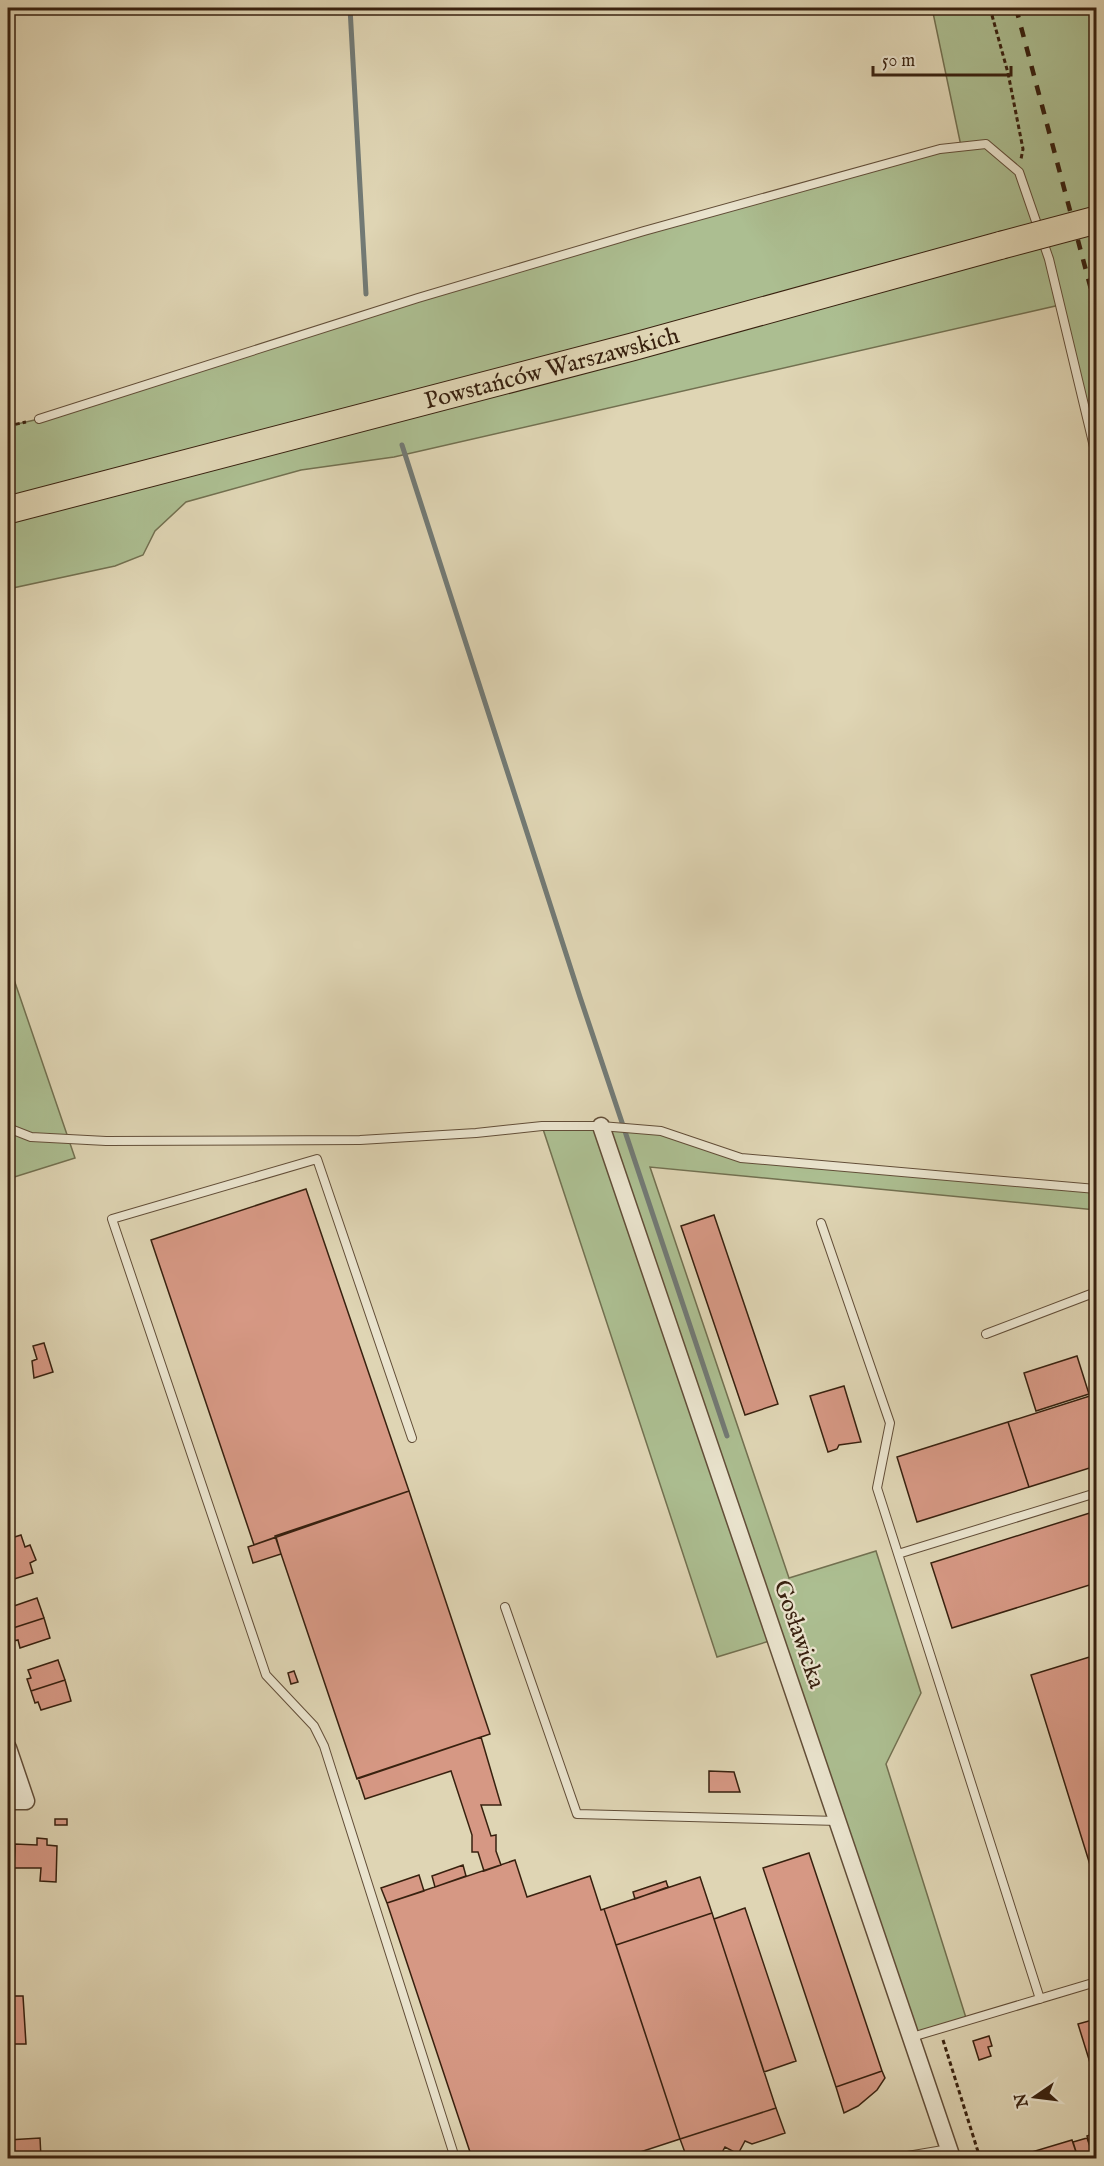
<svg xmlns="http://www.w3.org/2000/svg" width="1104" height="2166" viewBox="0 0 1104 2166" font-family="'IM FELL English',serif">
	<rect width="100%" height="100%" fill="#dfd5b4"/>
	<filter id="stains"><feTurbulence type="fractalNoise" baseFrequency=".00333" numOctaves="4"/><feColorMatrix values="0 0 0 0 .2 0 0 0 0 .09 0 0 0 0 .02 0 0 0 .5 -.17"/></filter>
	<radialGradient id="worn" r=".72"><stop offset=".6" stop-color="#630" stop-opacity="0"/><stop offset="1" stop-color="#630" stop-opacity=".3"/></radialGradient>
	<path fill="#acbe91" stroke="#727050" stroke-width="1.5" d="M932,8H1096V455L1060,305L394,457L301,470L186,502L155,531L143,555L115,566L8,589V426L39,419L418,298L961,146Z
		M8,962L75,1158L8,1179Z
		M542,1126L661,1131L741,1158L1096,1189V1210L650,1167L789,1578L876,1551L921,1693L886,1764L967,2021L912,2037L776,1639L717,1657Z"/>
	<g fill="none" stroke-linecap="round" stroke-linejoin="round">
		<path stroke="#727a75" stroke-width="5" d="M350,8L366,294
			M402,445L580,997L727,1436"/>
	</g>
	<path fill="#d69884" stroke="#38210f" stroke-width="1.5" d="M306,1189L409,1491L254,1545L151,1240Z
		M714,1215L778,1404L745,1415L681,1226Z
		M44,1343L53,1372L34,1378L32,1361L37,1359L33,1346Z
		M1077,1356L1089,1394L1036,1411L1024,1373Z
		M844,1386L861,1442L839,1445L837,1449L828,1452L810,1396Z
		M1096,1394V1466L1029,1487L1008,1422Z
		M1008,1422L1029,1487L917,1522L897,1457Z
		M409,1491L490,1734L357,1779L275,1536Z
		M1096,1511V1583L952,1628L931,1563Z
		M21,1535L25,1547L30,1545L36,1560L30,1563L33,1573L8,1581V1539Z
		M276,1537L281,1554L253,1563L248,1547Z
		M37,1598L44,1618L10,1629L8,1608Z
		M44,1618L50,1638L20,1648L18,1640L13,1641L10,1629Z
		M1096,1655V1866L1091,1868L1031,1675Z
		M58,1660L65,1680L31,1691L27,1679L31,1678L28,1670Z
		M294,1671L298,1682L291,1684L288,1673Z
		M65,1680L71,1701L41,1710L38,1702L35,1703L31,1691Z
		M481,1737L501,1805H481L491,1836L496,1835V1851L501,1865L484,1871L478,1852H472V1835L451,1771L365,1799L358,1778Z
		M709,1771L734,1772L740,1792H709Z
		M55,1819H67V1825H55Z
		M37,1838L47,1839V1845L57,1846L56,1882L40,1881L41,1868H14L15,1844L37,1845Z
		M8,1848H15L14,1868H8Z
		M809,1853L882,2071L836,2087L763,1868Z
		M515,1860L527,1897L590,1876L601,1910L604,1909L680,2139L622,2158H472L387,1903Z
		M463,1865L466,1876L435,1887L432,1876Z
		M1096,1866V1887L1091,1868Z
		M419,1875L424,1891L387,1903L381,1888Z
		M700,1877L712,1913L616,1945L604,1909Z
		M666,1881L668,1887L635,1899L633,1892Z
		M745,1908L796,2061L764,2072L714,1919Z
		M712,1913L776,2108L680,2139L616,1945Z
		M8,1996H23L26,2044H8Z
		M1096,2019V2082L1078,2024Z
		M989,2036L992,2046L988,2047L991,2056L979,2060L973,2041Z
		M882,2071L885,2078L877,2090L858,2106L844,2113L836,2087Z
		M776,2108L785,2133L752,2144L745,2141L738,2154L725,2147L719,2158L720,2155L708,2158H687L680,2139Z
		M1096,2133V2158H1094L1087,2136Z
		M40,2138L41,2158H8V2140Z
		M1087,2138L1094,2158H1078L1073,2142Z
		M1072,2140L1078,2158H1012Z"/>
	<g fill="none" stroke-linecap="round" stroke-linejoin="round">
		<g stroke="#624e38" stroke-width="10">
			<path id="service" d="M39,419L418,298L644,231L940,149L986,144L1019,172L1049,259L1096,455
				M8,1128L31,1137L106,1141L360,1140L476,1133L542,1126H601L661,1131L741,1158L1096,1189
				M821,1223L890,1423L877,1488L1040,1999
				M986,1334L1096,1292
				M412,1438L317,1159L112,1219L266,1675L314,1726L324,1746L455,2158
				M898,1554L1096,1493
				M505,1607L577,1814L838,1821
				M912,2037L1096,1982
				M896,2158L949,2149"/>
		</g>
		<g stroke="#624e38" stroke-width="19">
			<path id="minor" d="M601,1126L952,2158
				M8,1748L26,1801H8"/>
		</g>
		<g stroke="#38210f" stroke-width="29">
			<g id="primary">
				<path id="s1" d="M8,510L632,347L1002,245"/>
			</g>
		</g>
		<path stroke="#38210f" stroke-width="3" stroke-dasharray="4.5 3" stroke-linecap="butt" d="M990,8L1008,73L1023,149L1021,159
			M8,426L26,422
			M943,2040L980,2158"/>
		<use href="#service" stroke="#eae4ce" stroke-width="8"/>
		<use href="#minor" stroke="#eae4ce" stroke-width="16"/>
		<use href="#primary" stroke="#dfd5b4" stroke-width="27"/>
		<path stroke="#38210f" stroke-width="4.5" stroke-dasharray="10 10" stroke-linecap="butt" d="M1016,8L1096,308"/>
		<g stroke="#38210f" stroke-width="29" stroke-linecap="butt">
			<path id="primary-bridge" d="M1002,245L1096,220"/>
		</g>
		<use href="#primary-bridge" stroke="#dfd5b4" stroke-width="27"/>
	</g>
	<g text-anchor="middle" stroke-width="4.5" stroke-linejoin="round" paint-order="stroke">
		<g font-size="24" fill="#38210f" stroke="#eae4ce">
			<text dy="8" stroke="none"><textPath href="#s1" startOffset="562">Powstańców Warszawskich</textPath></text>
			<text transform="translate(800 1634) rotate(71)" y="8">Gosławicka</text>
		</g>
	</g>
	<rect width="1104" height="2166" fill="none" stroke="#dfd5b4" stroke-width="30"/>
	<rect x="9" y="9" width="1086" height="2148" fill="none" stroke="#38210f" stroke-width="3"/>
	<rect x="15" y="15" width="1074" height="2136" fill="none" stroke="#38210f" stroke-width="1.5"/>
	<g transform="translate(1035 2097) rotate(256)" stroke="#eae4ce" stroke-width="4.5" paint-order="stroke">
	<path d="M0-4.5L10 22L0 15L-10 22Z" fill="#38210f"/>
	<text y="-9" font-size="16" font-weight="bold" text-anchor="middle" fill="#38210f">N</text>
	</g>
	<path d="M873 66v9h138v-9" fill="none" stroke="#38210f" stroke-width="3"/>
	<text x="882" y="66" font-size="18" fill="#38210f" stroke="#eae4ce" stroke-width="4.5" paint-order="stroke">50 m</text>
	<rect width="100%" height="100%" filter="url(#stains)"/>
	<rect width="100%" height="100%" fill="url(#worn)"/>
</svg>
